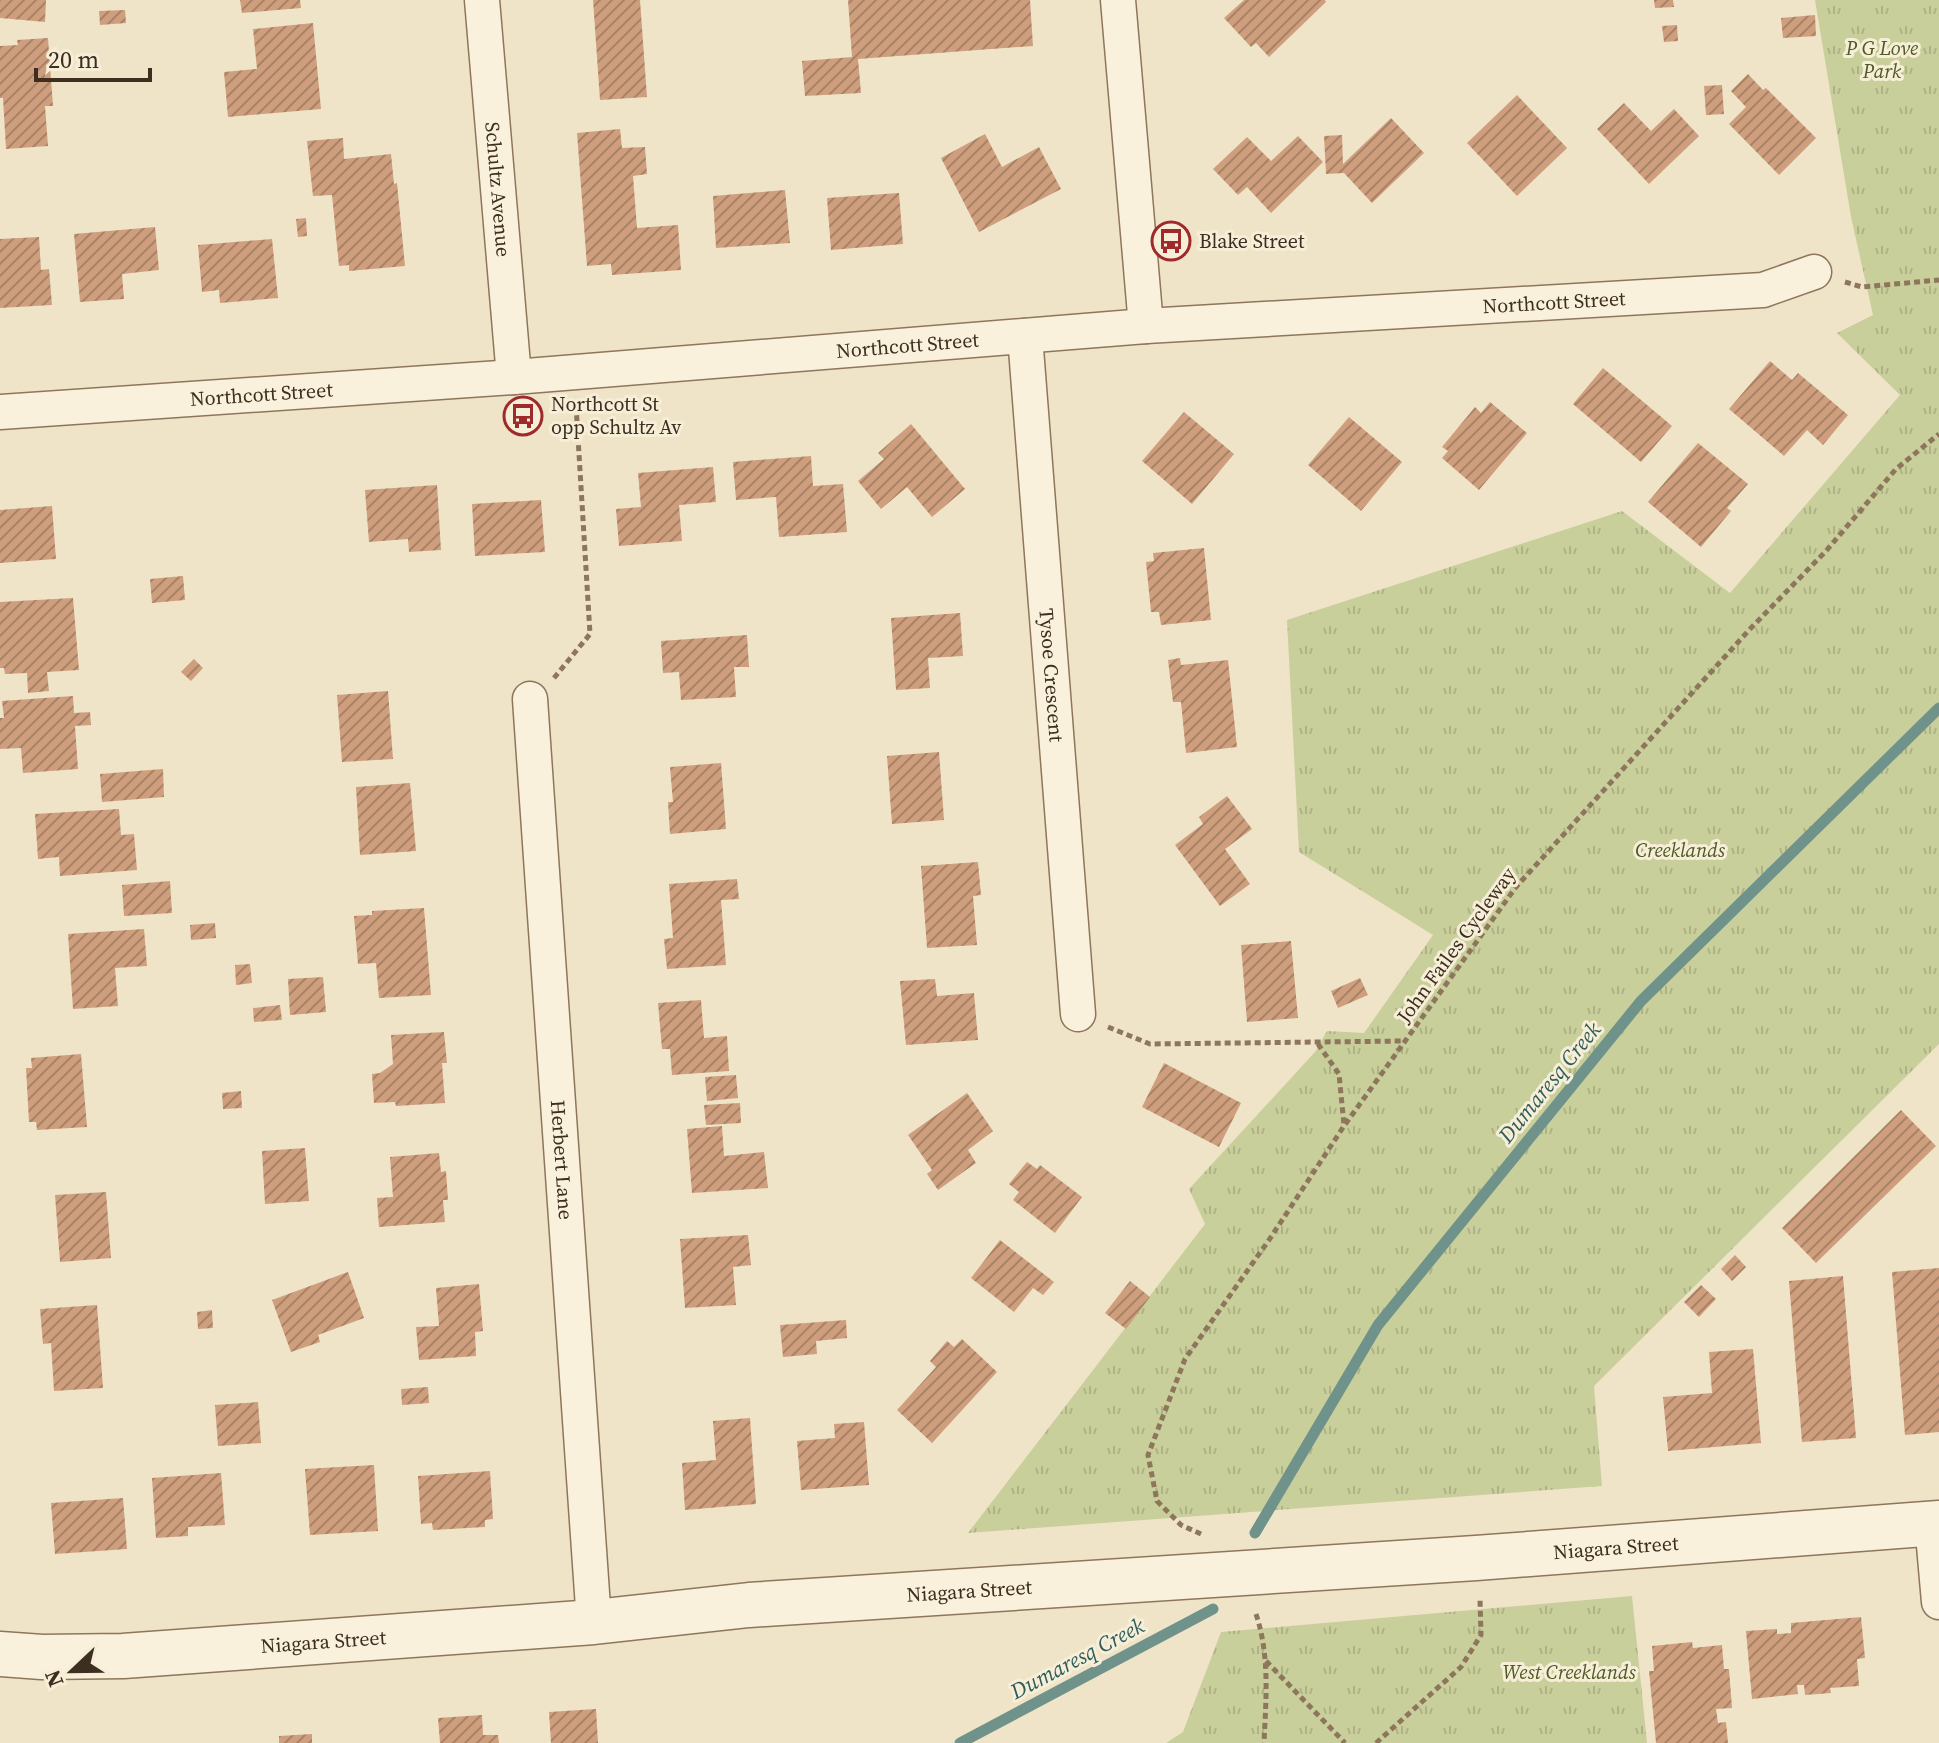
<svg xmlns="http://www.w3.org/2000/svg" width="1939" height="1743" viewBox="0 0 1939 1743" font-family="'Source Serif 4',serif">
	<defs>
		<pattern id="park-tufts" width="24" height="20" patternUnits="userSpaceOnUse" patternTransform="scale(2)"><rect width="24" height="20" fill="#c9cf9b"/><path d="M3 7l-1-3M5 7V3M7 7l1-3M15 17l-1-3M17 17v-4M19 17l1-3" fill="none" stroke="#aeb285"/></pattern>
		<pattern id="building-hatch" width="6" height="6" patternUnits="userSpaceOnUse" patternTransform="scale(2)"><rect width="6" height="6" fill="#cf9f7d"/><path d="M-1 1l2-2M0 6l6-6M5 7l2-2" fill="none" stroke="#a98266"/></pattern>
	</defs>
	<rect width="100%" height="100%" fill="#f0e4c8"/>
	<path fill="url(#park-tufts)" d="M1815,0H1939V1044L1594,1386L1602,1486L968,1533L1205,1224L1189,1189L1315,1052L1327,1031L1364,1033L1433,935L1299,852L1287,620L1622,511L1730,593L1900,395L1837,333L1873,315L1851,217Z
		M1632,1596L1647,1743H1166L1183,1732L1221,1632Z"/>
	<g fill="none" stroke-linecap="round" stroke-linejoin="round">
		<path stroke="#6f938a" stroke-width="11" d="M1255,1533L1378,1325L1641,1001L1939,708
			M960,1743L1213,1609"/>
	</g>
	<path fill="url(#building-hatch)" d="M0,0H46L45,22L0,18Z
		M240,0H300L301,8L242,13Z
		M593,0H640L647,97L600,100Z
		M848,0H1030L1033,46L858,59L861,93L805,96L802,61L852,57Z
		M1244,0H1325L1326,2L1269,57L1256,43L1251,47L1224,18Z
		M1654,0H1673L1674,7L1655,8Z
		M125,10L126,23L100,25L99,11Z
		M1815,15L1816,36L1783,38L1781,18Z
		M313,23L321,109L228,117L224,72L257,69L253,29Z
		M1677,25L1678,41L1664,42L1662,26Z
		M48,38L53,106H45L48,146L6,149L3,98H0V46L18,45L17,40Z
		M1748,74L1763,90L1766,88L1816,138L1779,175L1729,124L1746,107L1731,91Z
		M1722,85L1724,114L1706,115L1704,86Z
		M1517,95L1567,148L1517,196L1467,143Z
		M1624,103L1651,131L1674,109L1699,136L1649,184L1597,129Z
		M1391,118L1424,153L1372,203L1344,173L1326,174L1324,136L1342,135L1343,164Z
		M620,129L622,148L645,147L647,174L633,176L637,228L678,225L681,270L612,275L611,264L587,266L577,133Z
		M985,134L1002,167L1039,147L1061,189L979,232L941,158Z
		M1298,136L1323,162L1271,213L1247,187L1238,195L1213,169L1247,137L1271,161Z
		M343,138L344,159L391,154L394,184L397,183L405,266L349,271V265L339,266L332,195L313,196L307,141Z
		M785,190L790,243L716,248L713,196Z
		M899,193L903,244L831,250L827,198Z
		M306,218L307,236L298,237L296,219Z
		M155,227L159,270L122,274L124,299L80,302L74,234Z
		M39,237L41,270L49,269L52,305L0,308V239Z
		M272,239L278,298L220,303L219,290L202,292L198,245Z
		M1770,361L1792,380L1798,373L1848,415L1823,445L1807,430L1784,456L1729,409Z
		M1603,368L1672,426L1641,462L1573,404Z
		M1490,402L1527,433L1479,490L1442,458L1448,451L1442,447L1475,407L1481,413Z
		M1184,412L1234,454L1192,504L1142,461Z
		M1349,417L1402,462L1361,511L1308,465Z
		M911,424L965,489L932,517L907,487L881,509L858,481L884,459L878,453Z
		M1698,443L1748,484L1727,508L1731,511L1701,547L1648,502Z
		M811,456L813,486L843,484L847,532L779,537L776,497L736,500L733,462Z
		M713,467L716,502L679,505L682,541L619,546L616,509L641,507L638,473Z
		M437,485L441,550L409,552L408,539L369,542L365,490Z
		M541,500L545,552L475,556L472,504Z
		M52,506L56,559L0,563V510Z
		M1204,548L1211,620L1161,625L1159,612H1151L1146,562L1154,561L1153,553Z
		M183,576L185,600L152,603L150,579Z
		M73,598L79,670L47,672L49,691L28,693L27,673L5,674L4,668H0V602Z
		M960,613L963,656L928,658L930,688L896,690L891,618Z
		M747,635L749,667H734L736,697L681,700L679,672L663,673L661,641Z
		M1180,658L1181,665L1228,660L1237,747L1186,753L1181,702H1173L1168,660Z
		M194,659L203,668L191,681L181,672Z
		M388,691L393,759L342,762L337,695Z
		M73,696L74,713L90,712L91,725L75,726L78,769L23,773L21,748L0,749V718H4L2,701Z
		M939,752L944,820L892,824L887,756Z
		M721,763L726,829L670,834L668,802H673L670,767Z
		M163,769L164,797L102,802L100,774Z
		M410,783L416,851L360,855L356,787Z
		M1227,796L1252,829L1225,849L1250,884L1220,906L1175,845L1203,824L1199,817Z
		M119,809L121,835L134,834L137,870L60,876L59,857L38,859L35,814Z
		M978,862L981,895L973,896L977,945L927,948L921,866Z
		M737,879L739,899L721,900L726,965L667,969L664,939L673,938L669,884Z
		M170,881L172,913L124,916L122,885Z
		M424,908L431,995L379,998L376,963L358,964L354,916L372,915V911Z
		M215,923L216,938L191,940L190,925Z
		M144,929L147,966L115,968L118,1006L73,1009L68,934Z
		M1291,941L1298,1018L1247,1022L1241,945Z
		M250,964L252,983L236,985L235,965Z
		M323,977L326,1012L290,1015L288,979Z
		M1360,978L1368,995L1338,1008L1331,991Z
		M935,979L937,996L974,993L978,1040L906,1045L900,981Z
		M701,1000L704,1038L727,1036L729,1071L672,1075L670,1049H662L658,1003Z
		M280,1005L282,1020L254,1022L253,1008Z
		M444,1032L447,1063H442L445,1103L396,1106L395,1102L374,1103L372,1074L380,1073L393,1064L391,1035Z
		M81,1054L87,1127L37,1130L36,1122H29L26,1068H32L31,1058Z
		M1164,1063L1241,1103L1219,1147L1142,1107Z
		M736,1075L738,1098L707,1101L705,1077Z
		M241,1091L242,1108L223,1109L222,1093Z
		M967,1093L993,1131L968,1150L976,1163L938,1190L927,1174L932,1170L908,1135Z
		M740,1103L741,1123L706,1125L704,1105Z
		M1901,1110L1936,1146L1816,1263L1782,1228Z
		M722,1126L724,1156L764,1152L768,1188L692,1193L687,1129Z
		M305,1148L309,1201L265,1204L262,1151Z
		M439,1153L441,1172L446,1171L448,1200H443L445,1222L379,1227L377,1198L393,1197L390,1157Z
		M1027,1162L1037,1169L1040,1165L1082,1197L1055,1233L1013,1200L1019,1192L1009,1184Z
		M106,1192L111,1258L60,1262L55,1195Z
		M748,1235L751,1265L733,1267L736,1305L685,1308L680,1239Z
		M1000,1240L1054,1282L1043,1295L1033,1288L1014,1312L971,1278Z
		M1735,1255L1746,1267L1732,1281L1721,1269Z
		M1939,1268V1432L1905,1435L1892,1272Z
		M348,1272L364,1318L318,1335L320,1342L291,1352L272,1300Z
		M1843,1276L1856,1438L1802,1442L1789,1281Z
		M1130,1281L1150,1297L1126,1329L1105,1313Z
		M479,1284L483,1331L475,1332L476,1356L419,1360L416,1327L439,1326L436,1288Z
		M1701,1285L1716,1299L1699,1317L1684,1302Z
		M97,1305L103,1388L54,1391L51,1343L43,1344L40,1309Z
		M212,1310L213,1328L198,1329L197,1312Z
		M846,1320L847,1338L816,1341L817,1354L783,1357L780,1325Z
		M962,1339L997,1372L932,1443L897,1410L936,1367L930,1361L947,1341L954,1347Z
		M1753,1349L1761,1443L1668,1451L1663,1397L1712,1393L1709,1352Z
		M428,1387L429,1403L402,1405L401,1389Z
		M258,1402L261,1443L218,1446L215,1405Z
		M750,1418L756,1504L685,1510L682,1463L716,1460L713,1421Z
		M864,1422L869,1485L801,1490L797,1441L835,1438L834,1424Z
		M374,1465L378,1531L310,1535L305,1469Z
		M490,1471L493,1519L485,1520V1527L433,1530L432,1523L421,1524L418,1476Z
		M221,1473L225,1525L188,1527V1536L156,1538L152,1478Z
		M123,1498L127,1549L55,1554L51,1503Z
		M1861,1617L1865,1658L1857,1659L1859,1686L1830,1688L1831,1693L1805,1695L1804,1685H1797L1798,1694L1752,1699L1746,1631L1777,1629V1634L1791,1633V1623Z
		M1692,1642L1693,1648L1722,1645L1724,1669H1729L1732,1708L1716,1709L1718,1723L1726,1722L1728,1743H1656L1649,1671H1654L1652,1646Z
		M596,1709L598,1743H551L549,1712Z
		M482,1715L483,1735H498L499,1743H440L438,1718Z
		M312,1734V1743H279V1736Z"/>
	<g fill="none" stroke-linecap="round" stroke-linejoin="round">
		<g stroke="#8d765c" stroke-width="37">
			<g id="minor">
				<path id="s1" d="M482,0L514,377"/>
				<path d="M1118,0L1146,326"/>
				<path id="s2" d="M1025,336L1078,1014"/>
				<path id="s3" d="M0,412L514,377L1146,326L1763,290L1814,272"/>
				<path id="s4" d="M530,699L594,1622"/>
				<path d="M1932,1523L1939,1602"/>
			</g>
		</g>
		<g stroke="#8d765c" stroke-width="47">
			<g id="tertiary">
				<path id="s5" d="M0,1654L42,1657L123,1656L594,1622L749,1605L1476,1558L1939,1523"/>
			</g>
		</g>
		<path stroke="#8d765c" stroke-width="5" stroke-dasharray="6 4" stroke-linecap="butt" d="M1845,282L1862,287L1939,280
			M554,678L590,634L576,405
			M1108,1027L1150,1044L1405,1041
			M1318,1044L1339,1074L1344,1125
			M1201,1534L1181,1525L1157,1501L1148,1455L1185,1359L1269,1240L1344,1126L1516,887L1750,629L1826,551L1896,469L1939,434
			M1256,1614C1270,1656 1266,1699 1264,1743
			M1266,1661L1345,1743
			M1376,1743L1461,1667L1481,1635L1480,1599"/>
		<use href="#minor" stroke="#faf1dc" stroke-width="34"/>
		<use href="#tertiary" stroke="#faf1dc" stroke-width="44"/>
	</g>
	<defs>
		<g id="bus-ring" transform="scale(2)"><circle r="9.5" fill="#f7eed8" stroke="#9e2a2b" stroke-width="1.5"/><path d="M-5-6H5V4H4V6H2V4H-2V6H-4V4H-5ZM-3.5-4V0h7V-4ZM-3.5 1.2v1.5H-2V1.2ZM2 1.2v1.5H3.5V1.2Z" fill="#9e2a2b"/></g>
	</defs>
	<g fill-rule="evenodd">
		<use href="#bus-ring" x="1171" y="241"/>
		<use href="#bus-ring" x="523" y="416"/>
	</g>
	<g text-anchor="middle" stroke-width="6" stroke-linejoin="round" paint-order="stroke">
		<g font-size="20" font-style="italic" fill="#4d5a26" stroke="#f7eed8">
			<text x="1882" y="55">P G Love<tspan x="1882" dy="23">Park</tspan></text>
			<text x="1680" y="857">Creeklands</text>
			<text x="1569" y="1679">West Creeklands</text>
		</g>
		<g font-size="20" fill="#3d2e20" stroke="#f7eed8">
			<text dy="7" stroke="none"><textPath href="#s1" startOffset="190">Schultz Avenue</textPath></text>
			<text dy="7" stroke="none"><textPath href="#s3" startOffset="1558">Northcott Street</textPath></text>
			<text dy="7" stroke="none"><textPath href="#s3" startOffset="910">Northcott Street</textPath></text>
			<text dy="7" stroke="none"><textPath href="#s3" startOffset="262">Northcott Street</textPath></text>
			<text dy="7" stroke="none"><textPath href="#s2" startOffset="340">Tysoe Crescent</textPath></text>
			<text transform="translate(1456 945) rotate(-54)" y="7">John Failes Cycleway</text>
			<text dy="7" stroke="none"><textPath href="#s4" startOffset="462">Herbert Lane</textPath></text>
			<text dy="7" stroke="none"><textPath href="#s5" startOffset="1620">Niagara Street</textPath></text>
			<text dy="7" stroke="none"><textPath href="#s5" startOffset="972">Niagara Street</textPath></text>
			<text dy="7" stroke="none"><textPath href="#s5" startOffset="324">Niagara Street</textPath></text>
		</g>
		<g font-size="20" fill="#3d2e20" stroke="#f7eed8" text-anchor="start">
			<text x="1199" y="248">Blake Street</text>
			<text x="551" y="411">Northcott St<tspan x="551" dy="23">opp Schultz Av</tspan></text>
		</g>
		<g font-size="22" font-style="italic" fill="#2f5d5a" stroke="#f7eed8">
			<text transform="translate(1549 1082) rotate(-51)" y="8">Dumaresq Creek</text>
			<text transform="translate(1077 1658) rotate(-28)" y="8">Dumaresq Creek</text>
		</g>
	</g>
	<g transform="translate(72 1671) rotate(248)" stroke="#f7eed8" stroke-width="6" paint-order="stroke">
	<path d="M0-6L14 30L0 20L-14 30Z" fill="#3d2e20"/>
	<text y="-12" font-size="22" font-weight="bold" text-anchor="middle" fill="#3d2e20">N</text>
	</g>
	<path d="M36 68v12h114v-12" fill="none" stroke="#3d2e20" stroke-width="4"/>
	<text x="48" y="68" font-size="24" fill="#3d2e20" stroke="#f7eed8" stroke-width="6" paint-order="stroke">20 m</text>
</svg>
